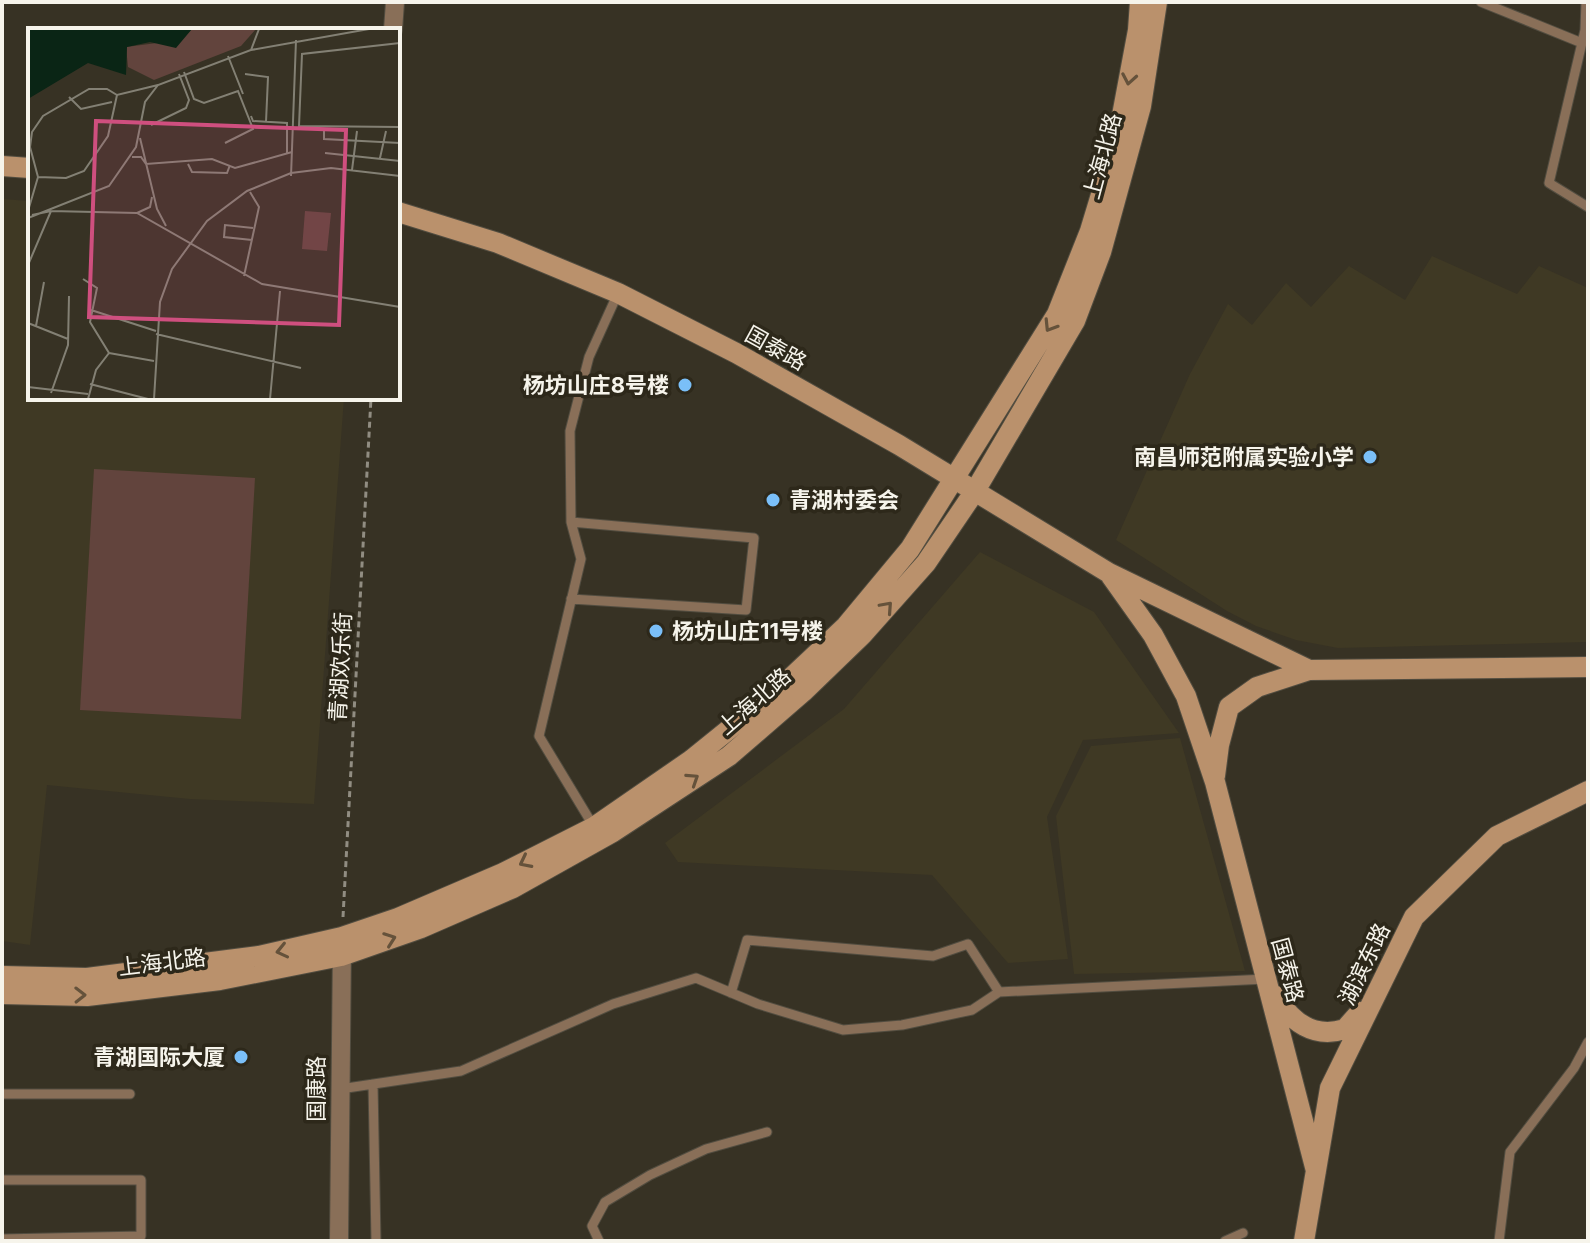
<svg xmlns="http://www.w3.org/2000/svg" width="1590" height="1243" viewBox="0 0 1590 1243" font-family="Inter,'Noto Sans SC',sans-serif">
	<rect width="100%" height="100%" fill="#373224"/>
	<path fill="#3f3924" d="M2,199L30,201V398H344L314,804L190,799L47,785L30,945L2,941Z
		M1432,256L1517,294L1539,266L1588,288V642L1338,648L1296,640L1256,626L1227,611L1116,540L1190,374L1228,304L1252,325L1286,283L1311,307L1349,266L1405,300Z
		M980,552L1094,612L1179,733L1083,740L1047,817L1068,959L1008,963L932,875L678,862L665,843L844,709Z
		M1180,738L1245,971L1074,974L1056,816L1091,746Z"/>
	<path fill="#62443d" d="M94,469L255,478L241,719L80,710Z"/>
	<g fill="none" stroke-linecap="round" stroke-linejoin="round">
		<g stroke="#524d40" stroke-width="11">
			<path id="lane" d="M1481,2L1582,43
				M1586,2L1585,30L1549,183L1588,207
				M571,599L746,610L754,538L571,522
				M594,827L539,736L581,559L571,522L570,431L589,357L618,293
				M731,993L747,940L933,956L968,944L999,992
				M373,1084L376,1241
				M340,1089L461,1071L613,1004L696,978L758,1004L843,1030L902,1025L972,1010L999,992L1266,979
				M2,1094H130
				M2,1180H141V1236L2,1239
				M599,1241L592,1226L605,1202L650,1175L706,1149L767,1132
				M1225,1241L1243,1233
				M1499,1241L1510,1152L1574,1068L1588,1042"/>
		</g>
		<g stroke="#524d40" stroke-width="20">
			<path id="street" d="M393,30L395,2
				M339,1241L342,944"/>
		</g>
		<g stroke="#524d40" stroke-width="22">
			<path id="secondary" d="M2,166L30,168
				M398,212L498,243L618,293L736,353L899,445L1109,573L1309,670L1588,667
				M1111,576L1153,635L1186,696L1215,782L1316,1171
				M1215,776L1219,745L1229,707L1257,687L1309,670
				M2,976L87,978L259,956L342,937L398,918L503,873L594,827L691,760L779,689L846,626L910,549L1057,314L1090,231L1117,142L1138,30L1140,2
				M2,994L87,996L220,980L341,956L421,928L513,888L613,832L729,756L803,692L862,635L926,563L975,491L1075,321L1101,252L1141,106L1157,2
				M1276,996C1291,1022 1314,1039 1345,1029L1360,1012
				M1304,1241L1330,1088L1414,917L1497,836L1588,791"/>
		</g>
		<path stroke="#918d82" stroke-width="3" stroke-dasharray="6 4" stroke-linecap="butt" d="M343,917L371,398"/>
		<use href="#lane" stroke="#896f58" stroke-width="9"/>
		<use href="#street" stroke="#896f58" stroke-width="18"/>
		<use href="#secondary" stroke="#ba916c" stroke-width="20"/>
	</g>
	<defs><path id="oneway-chevron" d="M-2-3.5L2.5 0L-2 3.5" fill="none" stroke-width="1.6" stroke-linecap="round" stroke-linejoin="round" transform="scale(2)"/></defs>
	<g stroke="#65523b">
		<use href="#oneway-chevron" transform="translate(1129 79) rotate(100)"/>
		<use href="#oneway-chevron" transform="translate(1050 326) rotate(122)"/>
		<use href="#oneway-chevron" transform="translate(887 607) rotate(-48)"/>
		<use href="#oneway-chevron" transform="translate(693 779) rotate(-33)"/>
		<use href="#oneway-chevron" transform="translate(525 862) rotate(153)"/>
		<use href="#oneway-chevron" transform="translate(390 939) rotate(-20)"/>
		<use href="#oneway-chevron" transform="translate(282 951) rotate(167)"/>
		<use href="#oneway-chevron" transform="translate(80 995) rotate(-1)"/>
	</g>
	<g fill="#7abff8" stroke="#2d281a" stroke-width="3">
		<circle cx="685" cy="385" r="8"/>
		<circle cx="1370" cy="457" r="8"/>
		<circle cx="773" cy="500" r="8"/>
		<circle cx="656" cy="631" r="8"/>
		<circle cx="241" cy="1057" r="8"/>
	</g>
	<g text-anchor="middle" stroke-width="7" stroke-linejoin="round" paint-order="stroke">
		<g font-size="22" fill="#f6f4eb" stroke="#2d281a">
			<text transform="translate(1102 156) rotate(-75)" y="8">上海北路</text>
			<text transform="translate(776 348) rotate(29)" y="8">国泰路</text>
			<text transform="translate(340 667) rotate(-87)" y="8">青湖欢乐街</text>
			<text transform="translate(754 701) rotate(-41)" y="8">上海北路</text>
			<text transform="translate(162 962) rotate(-7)" y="8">上海北路</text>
			<text transform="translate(1364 964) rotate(-64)" y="8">湖滨东路</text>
			<text transform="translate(1288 970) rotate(75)" y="8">国泰路</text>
			<text transform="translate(316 1089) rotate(-90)" y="8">国康路</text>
		</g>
		<g font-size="22" font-weight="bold" fill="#f6f4eb" stroke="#2d281a" text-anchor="end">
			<text x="669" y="393">杨坊山庄8号楼</text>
			<text x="1354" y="465">南昌师范附属实验小学</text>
			<text x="789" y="508" text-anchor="start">青湖村委会</text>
			<text x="672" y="639" text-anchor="start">杨坊山庄11号楼</text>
			<text x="225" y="1065">青湖国际大厦</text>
		</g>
	</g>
	<g transform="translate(28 28)">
		<rect width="372" height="372" fill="#373224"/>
		<path d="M164,1H228L213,18L126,52L100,39L98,19L152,12ZM277,183L303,185L299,223L274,221Z" fill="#62443d"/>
		<path d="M0,1H164L148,20L122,14L99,19L98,47L60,35L0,71Z" fill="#0a2515"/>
		<path fill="none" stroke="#838074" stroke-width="2" d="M372,15L274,26L271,98L372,99M223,22L341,1M200,28L215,66M156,44L166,71L176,75L210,63L225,101L197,115M217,46L240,49L238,94M41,69L53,81L84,74M223,88L225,93L259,95V125M123,97L158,80L161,72L151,46M303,102H296V111L372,115M112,110L129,181L138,198M297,125L372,133M104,129H113L118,136L184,131L207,140L264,124M352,130L358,103M160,136L164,144L199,145L202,137M324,142L329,103M263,148L268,12M10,149L38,150L56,143L80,108L89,67M0,183L10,149L2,119L4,104L15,88L61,61H79L89,67L130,57M109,185L122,179L124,169M4,187L23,183L109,185L234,256L372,279M0,190L81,158L108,119L117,74L130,57L223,22L231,1M224,212L196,209L197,197L225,200M0,237L23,183M216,248L231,179L222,164M55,251L69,260L62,294L81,325L68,342L60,371M63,282L128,303M0,295L40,311M8,298L16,254M128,306L273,340M81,325L126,333M62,356L120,371M0,359L60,366M23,365L40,317L41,268M126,371L132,274L144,241L179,193L219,163L263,145L303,140L372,148M242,371L252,263"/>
		<path fill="#cf4f7f" fill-opacity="0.15" stroke="#cf4f7f" stroke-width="4" d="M68,93L318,102L311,297L61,289Z"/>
		<rect width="372" height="372" fill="none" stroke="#f6f4eb" stroke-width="4"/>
	</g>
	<rect width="1590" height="1243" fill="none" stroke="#f6f4eb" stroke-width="8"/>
</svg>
